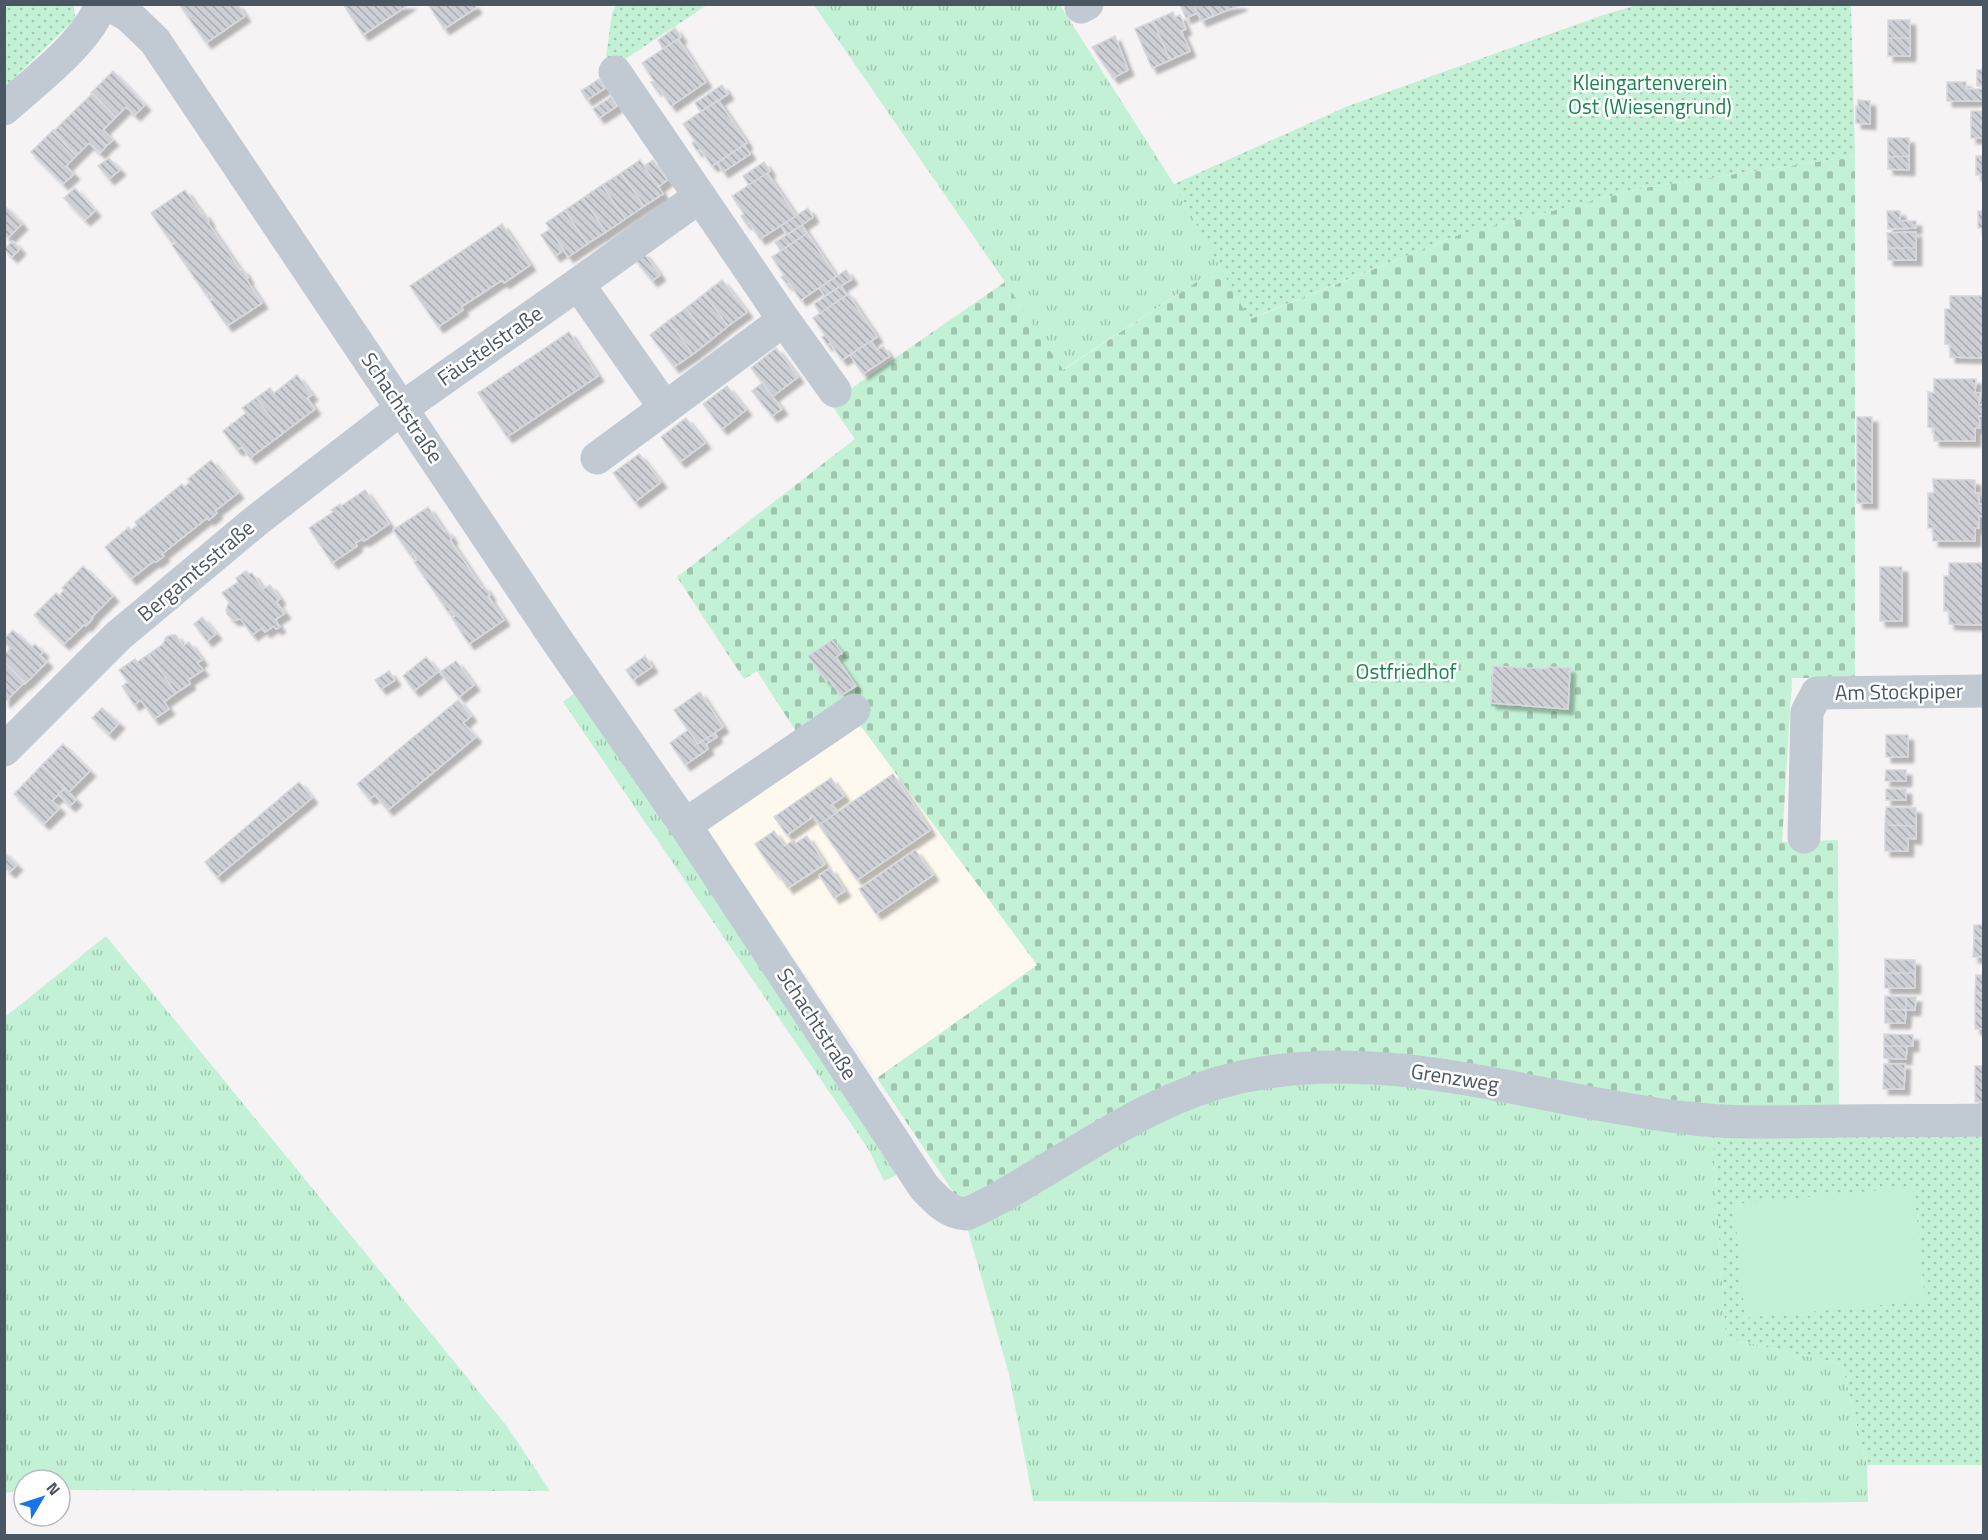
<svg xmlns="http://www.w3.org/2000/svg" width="1988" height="1540" viewBox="0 0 1988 1540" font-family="'Titillium Web',sans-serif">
	<defs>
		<pattern id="grass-tufts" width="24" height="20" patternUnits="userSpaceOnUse" patternTransform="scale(1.5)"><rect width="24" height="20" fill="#c3f1d5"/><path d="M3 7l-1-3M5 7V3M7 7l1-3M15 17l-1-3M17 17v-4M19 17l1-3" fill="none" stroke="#a0c6b0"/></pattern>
		<pattern id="cemetery-stones" width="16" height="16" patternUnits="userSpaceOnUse" patternTransform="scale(1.5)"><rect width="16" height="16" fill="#c3f1d5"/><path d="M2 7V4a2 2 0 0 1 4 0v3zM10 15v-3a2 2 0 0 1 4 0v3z" fill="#a0c6b0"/></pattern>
		<pattern id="park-dots" width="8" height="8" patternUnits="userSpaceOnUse" patternTransform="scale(1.5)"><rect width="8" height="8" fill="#c3f1d5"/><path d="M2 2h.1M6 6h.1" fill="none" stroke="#a0c6b0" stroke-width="1.8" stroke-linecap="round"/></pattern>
		<pattern id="building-back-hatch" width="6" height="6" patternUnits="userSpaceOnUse" patternTransform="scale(1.5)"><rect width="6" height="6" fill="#cdcfd5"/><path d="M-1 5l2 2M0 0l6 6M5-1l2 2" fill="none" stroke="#a8abb0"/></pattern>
		<filter id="shadow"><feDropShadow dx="5.5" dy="5.5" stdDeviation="1.5" flood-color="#0004"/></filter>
	</defs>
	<rect width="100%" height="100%" fill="#f5f3f3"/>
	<path fill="#fdf9ef" d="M855,718L1038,966L877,1078L702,823Z"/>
	<path fill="url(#grass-tufts)" d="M814,5H1060L1174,184L1221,266L1062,370L1005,282Z
		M577,691L900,1173L884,1181L869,1150L563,702Z
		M106,936L506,1425L550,1491L60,1490V1480H24V1490L5,1493V1017Z
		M1345,1076L1712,1127L1726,1338L1842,1364L1867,1465L1868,1502L1588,1504L1033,1501L1009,1374L967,1227L1209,1096Z"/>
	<path fill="url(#cemetery-stones)" d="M1855,156V678H1792L1782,842L1838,840L1839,1112L1748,1114L1300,1057L970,1200L956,1196L877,1078L1037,965L855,718L799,736L757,671L744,679L677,577L855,439L830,403L1005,282L1063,370L1221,266L1250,319L1461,234L1643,188Z"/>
	<path fill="url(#park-dots)" d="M1641,4L1851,5L1855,156L1643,188L1461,234L1249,319L1174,184L1348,106L1603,15Z
		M5,5H74L75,19L5,87Z
		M616,5H707L604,73L612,13Z
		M1712,1127L1983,1132V1465H1867L1842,1364L1726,1338Z"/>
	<path fill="#c3f1d5" d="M1914,1187L1925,1301L1745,1318L1734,1204Z"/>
	<path fill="url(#building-back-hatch)" stroke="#d7d9de" stroke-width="1.5" filter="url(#shadow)" d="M179,4H237L245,16L206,43Z
		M343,4H410L363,35Z
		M428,4H474L476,8L444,29Z
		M1180,4H1194L1197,13L1186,18Z
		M1194,4H1208L1213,16L1201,21Z
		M1208,4H1241V5L1213,16Z
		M1173,12L1175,17L1180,15L1186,29L1181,31L1190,51L1170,60L1153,21Z
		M1888,20H1910V38H1888Z
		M1153,21L1170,60L1152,68L1135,29Z
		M675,28L681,37L663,49L658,40Z
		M1115,36L1128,70L1113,78L1092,47Z
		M1888,38H1910V56H1888Z
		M678,39L706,82L671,106L659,88L656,90L651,82L654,81L642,63Z
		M1984,69V86H1977V70Z
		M113,71L145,105L135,115L126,107L116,117L91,93Z
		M599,79L605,88L587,100L581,91Z
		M1947,82H1966V89H1984V101H1947Z
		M722,85L728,94L701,112L695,103Z
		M93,93L116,117L103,130L113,140L106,146L73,112Z
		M611,97L617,106L599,118L593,109Z
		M718,100L747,143L712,166L700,149L697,151L692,143L695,141L683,124Z
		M1858,100L1870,101V124L1856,123V106L1858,107Z
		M1971,111H1984V138H1971Z
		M73,112L106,146L100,153L89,143L76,156L53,132Z
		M53,130L76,156L66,166L74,174L63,184L31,152Z
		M1888,138H1909V156L1888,157Z
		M744,145L750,154L723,172L717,163Z
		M1909,156V170L1888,169V157Z
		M1976,156H1984V175H1976Z
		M109,158L120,170L109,179L98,166Z
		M640,160L663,194L644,206L621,173Z
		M653,160L667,180L658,187L644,166Z
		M764,162L770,171L749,185L743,176Z
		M621,173L644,206L625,219L602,185Z
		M767,173L796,216L760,239L749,222L746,224L741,216L744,214L732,196Z
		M602,185L625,219L606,232L583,198Z
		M75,188L95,211L85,220L64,198Z
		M185,190L202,214L204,213L209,221L208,223L240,270L242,269L248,278L246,279L262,303L227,326L210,301L213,299L209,293L206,295L172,245L175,243L171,236L168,238L151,213Z
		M583,198L606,232L587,244L565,210Z
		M4,205L22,224L8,238L4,234Z
		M808,208L813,217L787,235L781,226Z
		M565,210L587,244L568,257L546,223Z
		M1887,211H1900V221H1916V228L1888,229Z
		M1978,211H1984V228H1978Z
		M502,224L530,265L504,283L502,280L461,307L463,310L438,327L410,286Z
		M802,225L807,233L781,251L775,242Z
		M550,229L564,250L555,256L541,235Z
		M1916,232V248H1888L1887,233Z
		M807,233L836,276L801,300L789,283L787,284L781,277L784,275L772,257Z
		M13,241L20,249L12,257L4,249Z
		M1888,248H1916V260H1888Z
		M643,252L660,275L652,281L634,258Z
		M846,270L852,279L825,296L819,288Z
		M722,280L747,312L728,326L704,294Z
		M841,286L847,295L820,313L814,304Z
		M704,294L728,326L711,340L686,308Z
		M848,294L877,337L842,360L830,343L827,345L822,337L825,335L813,318Z
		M1950,296H1984V358L1950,357V344H1945V309H1950Z
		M686,308L711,340L693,354L668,321Z
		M668,321L693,354L674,367L650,335Z
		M569,332L598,376L507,437L478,393Z
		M871,341L877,350L883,346L890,356L863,374L850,355Z
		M776,348L798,377L773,396L751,368Z
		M297,375L312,395L307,398L315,409L283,433L256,398L270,388L274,393Z
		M1934,379H1976L1975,393H1980L1979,405H1984V416H1979L1980,428H1975V441H1934V428L1928,427V392L1934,393Z
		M762,383L782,409L772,416L752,391Z
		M727,386L746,410L722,429L703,404Z
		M256,398L283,433L250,458L242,447L237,450L223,431L246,413L242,408Z
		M1857,417H1872V503H1857Z
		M686,418L705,443L680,462L661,437Z
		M639,454L661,482L635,502L613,473Z
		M211,460L238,493L215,511L217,513L209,520L207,518L162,554L164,556L156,562L154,561L131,579L105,547L129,527L131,530L137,525L135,522L182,484L184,487L190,482L188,479Z
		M1933,479L1975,480V493H1979V504L1984,505V516H1979V528H1975V541H1933V528H1928V493H1934Z
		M365,490L389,524L364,541L362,539L355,543L357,546L332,563L309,528L333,512L331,510L340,504L341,506Z
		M428,507L444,531L446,530L452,538L450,540L482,588L484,586L490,595L488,596L504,620L469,644L452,618L455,616L451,610L448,612L414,562L417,560L413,553L410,555L393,530Z
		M1949,563H1984V625L1949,624V611H1944V576H1949Z
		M83,566L113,596L92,617L93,618L86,626L85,624L64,644L34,615L56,593L59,596L64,590L62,588Z
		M1880,567H1902V621H1880Z
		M246,571L249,574L252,573L263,589L270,585L280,599L276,602L285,613L275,620L280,627L276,629L274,626L265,632L262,628L252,635L241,619L233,620L227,614L226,610L229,602L222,593L238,582L236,578Z
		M202,617L216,634L207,641L194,624Z
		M13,630L32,647L35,644L43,652L40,655L47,662L25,684L4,661V655L11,648L4,642V639Z
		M171,635H176L183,646L189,642L202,660L197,663L203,670L188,680L190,684L176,693L149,654L163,644L166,637Z
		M832,640L842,653L836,657L856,686L842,695L845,702L829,679L826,681L808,656Z
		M149,654L176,693L164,702L169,709L154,719L141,700L134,705L131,700L122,686L128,682L119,670L135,659L137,662Z
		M645,656L652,667L633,680L626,670Z
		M426,657L438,672L414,691L403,676Z
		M4,661L25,682L5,702L4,701Z
		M456,661L474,685L459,697L440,672Z
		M1493,666L1547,669V667L1570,668L1568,709L1491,703Z
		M389,671L395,680L381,689L375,680Z
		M700,692L723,727L698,744L674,710Z
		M458,700L471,716L463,723L476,737L388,810L375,795L369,799L357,784Z
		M102,708L119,723L109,734L92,718Z
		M688,730L698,744L715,733L717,737L706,744L708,749L685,765L670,743Z
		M1886,735H1908V757H1886Z
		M63,744L90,771L69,792L42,765Z
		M42,765L65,788L52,801L60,808L44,824L14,794Z
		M1886,770H1906V781H1885Z
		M893,774L930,830L857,880L819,825Z
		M831,778L844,796L831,805L837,810L834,811L836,813L819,825L812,815L810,817L811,818L787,835L774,817Z
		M299,782L312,798L217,877L205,862Z
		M65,788L76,800L70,806L58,794Z
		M1886,789H1906V800H1886Z
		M1886,807L1916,808V826L1885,825Z
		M1885,825L1916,826V839L1908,838V851H1885Z
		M774,831L784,846L794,840L796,843L807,836L825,864L788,888L777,872L775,873L755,844Z
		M915,850L933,875L876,914L859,889Z
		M4,852L17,865L10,872L4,867Z
		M830,868L845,891L834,898L819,875Z
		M1974,925H1984V938H1974Z
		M1974,938H1984V957H1973Z
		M1885,959L1915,960V973H1885Z
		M1885,973H1915V988H1885Z
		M1976,975H1984V993H1975Z
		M1975,993H1984V1012L1975,1011Z
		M1885,996L1906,997V1010L1885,1009Z
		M1906,997H1916L1915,1010H1906Z
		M1885,1009L1906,1010L1905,1023H1885Z
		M1975,1011L1984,1012V1029H1975Z
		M1884,1034L1913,1035V1046H1884Z
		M1884,1046H1907L1906,1059L1884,1058Z
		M1884,1064H1905L1904,1089H1883Z
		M1975,1066H1984V1102H1975Z"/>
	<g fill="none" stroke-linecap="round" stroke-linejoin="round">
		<path stroke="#c1cad2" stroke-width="33" d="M108,4L129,16L155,41L556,639L685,825L924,1187C936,1200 948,1213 966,1214C992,1204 1017,1187 1041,1173C1106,1134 1165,1094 1241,1077C1392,1044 1537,1101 1686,1118C1736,1124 1785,1122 1835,1121C1884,1120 1934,1121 1984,1120
			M1081,7L1087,4
			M4,109C35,81 88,42 101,4
			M578,284L699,197
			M784,320L835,391
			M597,458L665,408
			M4,750L118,636L257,520L402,408L578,284L665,408L784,320L615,72
			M685,825L854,710
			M1804,837L1807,712L1817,693L1984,691"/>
	</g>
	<g text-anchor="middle" stroke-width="5" stroke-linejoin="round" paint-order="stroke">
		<g font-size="21" fill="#17864f" stroke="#fff">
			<text x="1650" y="90">Kleingartenverein<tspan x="1650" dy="24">Ost (Wiesengrund)</tspan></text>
			<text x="1406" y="679">Ostfriedhof</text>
		</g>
		<g font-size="21" fill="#4a5661" stroke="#fff">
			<text transform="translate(490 346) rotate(-35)" y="7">Fäustelstraße</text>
			<text transform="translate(402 408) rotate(56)" y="7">Schachtstraße</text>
			<text transform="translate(196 571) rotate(-40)" y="7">Bergamtsstraße</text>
			<text transform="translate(1899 692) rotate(-1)" y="7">Am Stockpiper</text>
			<text transform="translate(817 1024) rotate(57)" y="7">Schachtstraße</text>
			<text transform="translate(1455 1078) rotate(9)" y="7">Grenzweg</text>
		</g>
	</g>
	<rect width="1988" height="1540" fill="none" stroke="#4a5661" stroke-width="12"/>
	<g transform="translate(42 1498) rotate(51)"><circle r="28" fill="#ffffff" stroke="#b7bbc0" stroke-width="1.5"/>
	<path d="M0-4.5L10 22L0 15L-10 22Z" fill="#1a73e8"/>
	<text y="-9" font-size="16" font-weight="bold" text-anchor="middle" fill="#4a5661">N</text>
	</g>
</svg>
